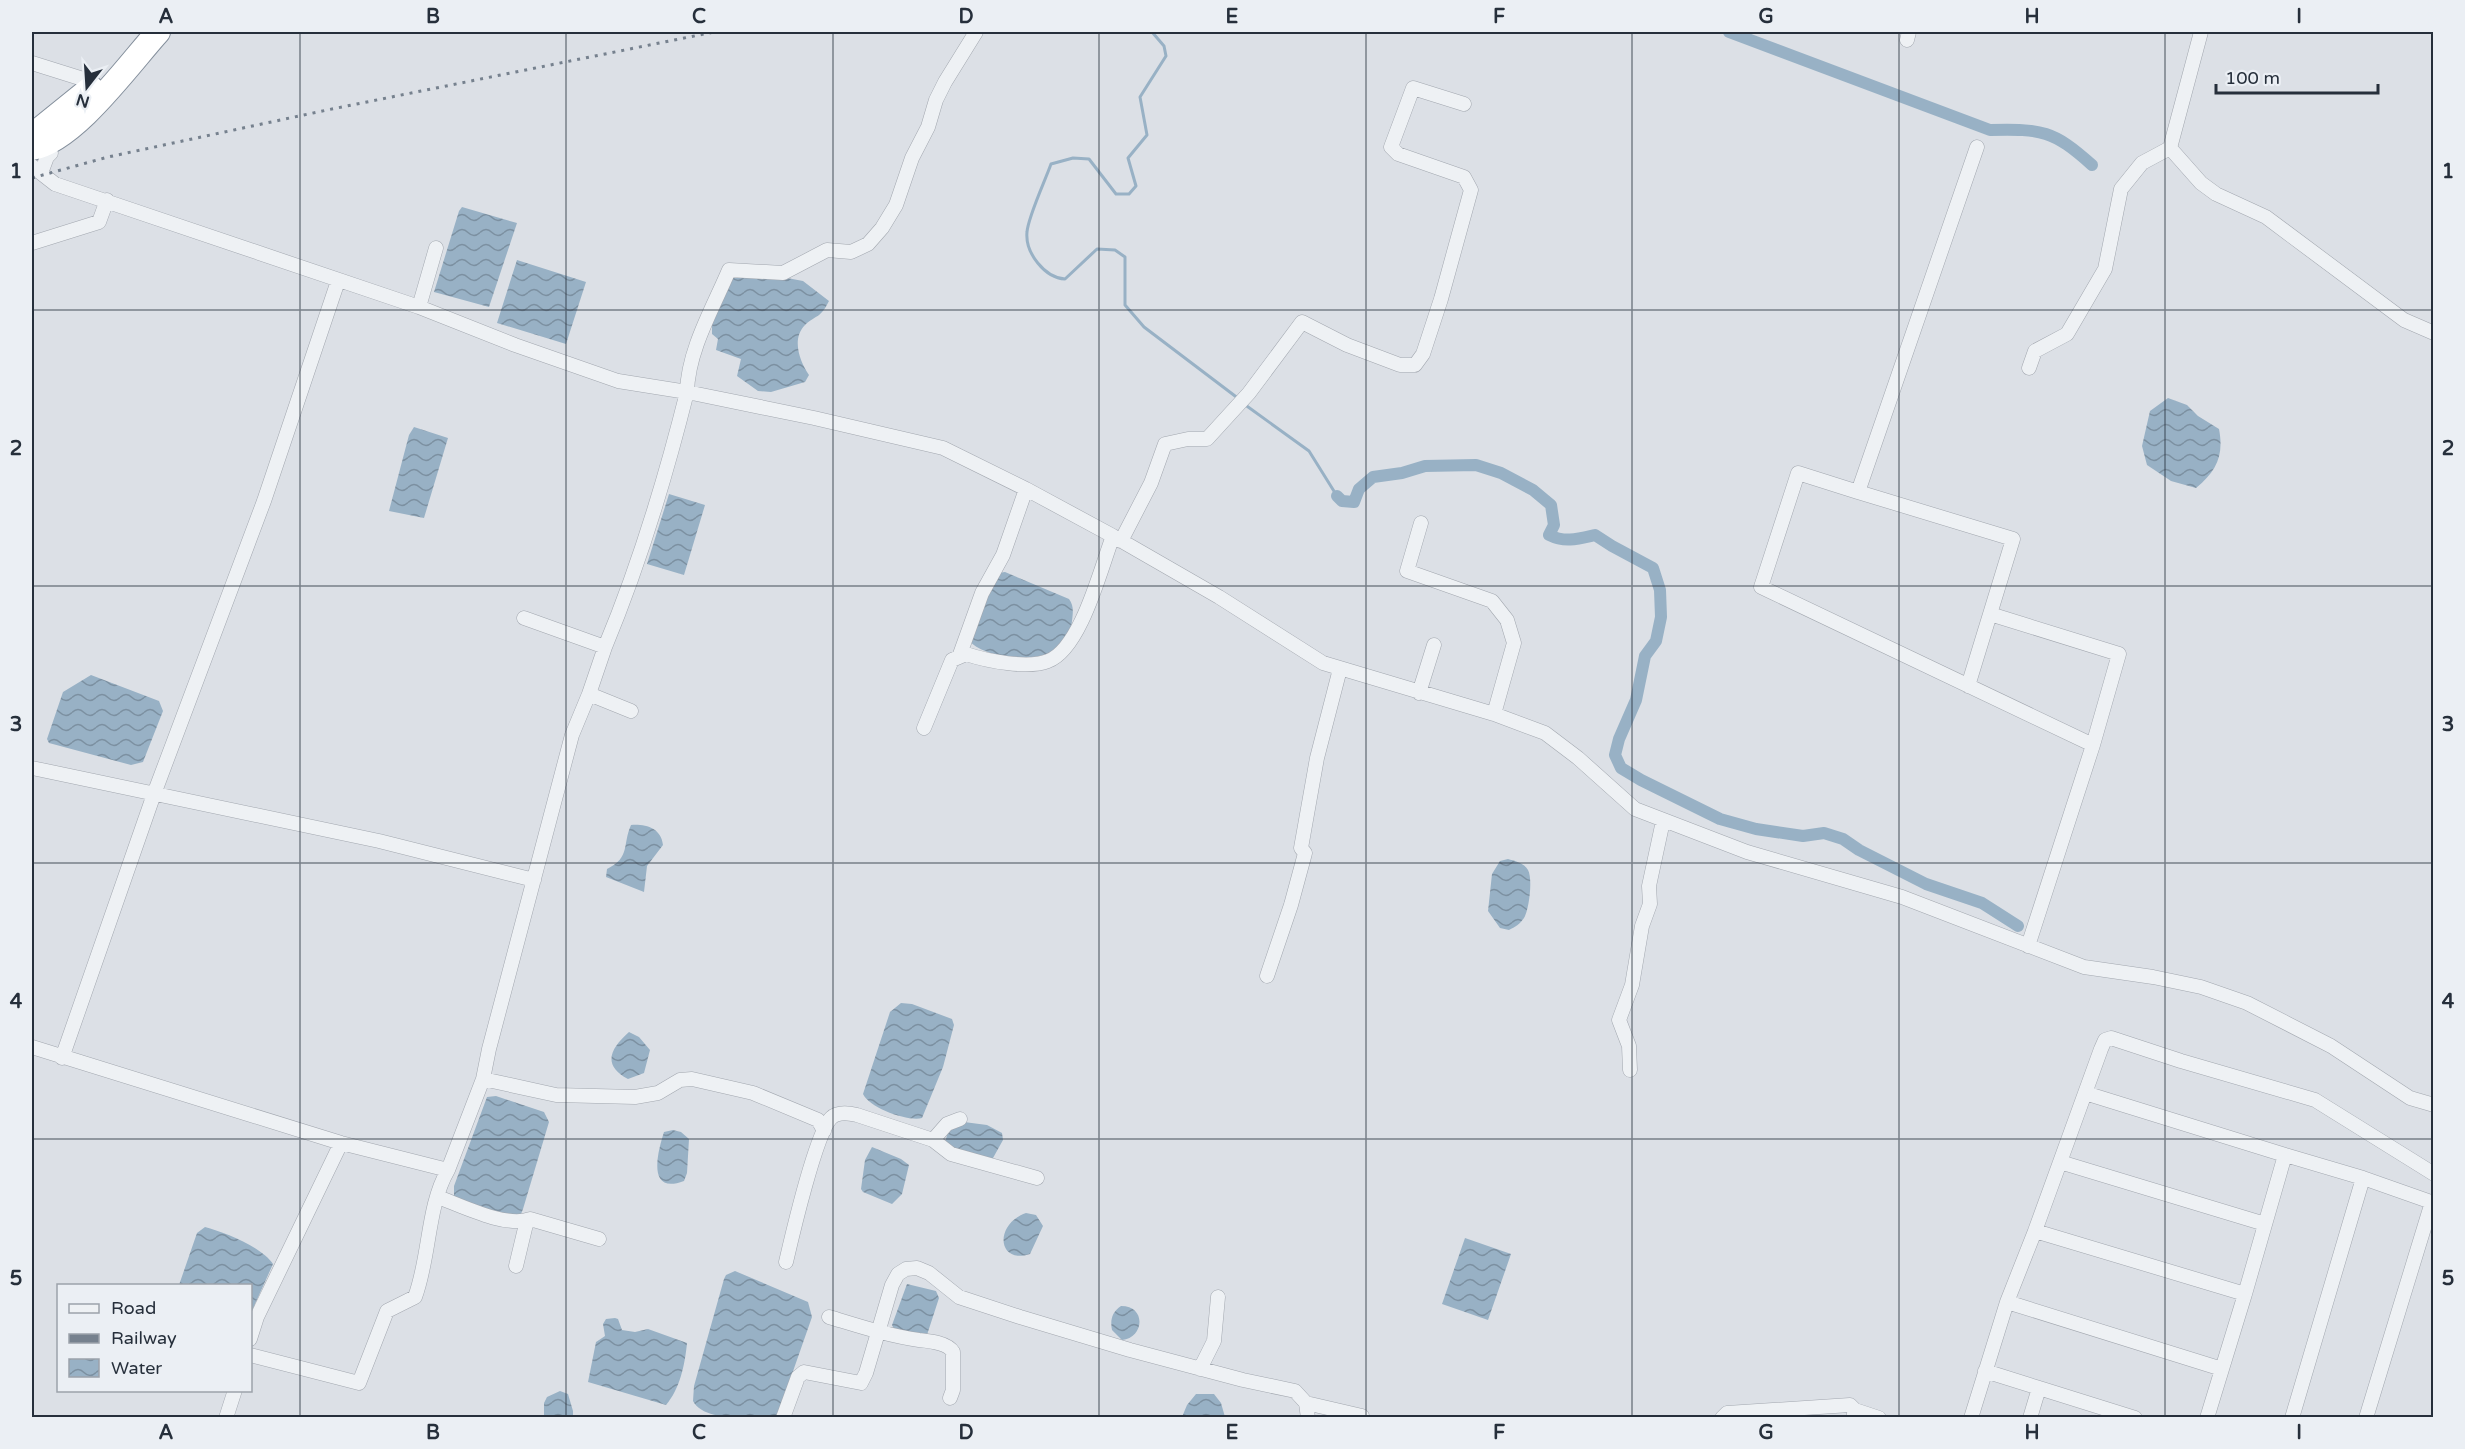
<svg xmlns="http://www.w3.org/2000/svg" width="2465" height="1449" viewBox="0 0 2465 1449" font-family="'Varela Round',sans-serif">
	<defs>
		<pattern id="water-waves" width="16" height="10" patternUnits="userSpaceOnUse" patternTransform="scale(1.5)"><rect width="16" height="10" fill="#98b1c5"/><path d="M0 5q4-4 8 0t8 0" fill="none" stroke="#7c90a1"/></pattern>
	</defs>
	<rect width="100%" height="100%" fill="#dce0e6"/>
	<path fill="url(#water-waves)" d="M462,207L517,223L489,307L434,292L459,211Z
		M517,260L586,282L566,344L497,323Z
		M766,274L803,281L829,301C820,319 817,314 805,325C791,339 800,362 809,375L805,382L771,392L758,391L737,376L741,359L716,350L718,339L712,334V322L732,279L735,276Z
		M2168,398L2187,405L2198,416L2219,429C2224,455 2217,471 2196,488L2171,481L2147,465L2142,446L2150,411Z
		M414,427L448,438L424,518L389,511L409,435Z
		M669,494L705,505L684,575L647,564Z
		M1005,572L1069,599C1074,606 1073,612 1072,621C1071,630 1070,639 1063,646C1045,664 982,660 968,639L998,573Z
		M91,675L159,701L163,711L143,762L131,765L49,743L47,739L63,692Z
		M631,825C646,824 661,828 663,845L647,866L644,892L606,877L607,869C631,857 622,845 631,825Z
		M1508,859C1515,861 1524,863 1528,870C1533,879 1529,910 1524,918C1520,924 1515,927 1509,930L1500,928L1488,911L1492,874L1500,861Z
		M901,1003L912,1004L952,1019L954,1025L943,1067L922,1118C909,1122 869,1108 863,1094L890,1012Z
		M629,1032L639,1037L650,1050L644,1073L628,1079C602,1065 610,1049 629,1032Z
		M496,1096L544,1112L549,1122L523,1209L521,1214L511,1219L454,1197V1186L487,1097Z
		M964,1122L987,1125L1002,1133L1003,1140L993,1158C977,1161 957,1153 945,1142L949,1129Z
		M673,1130L681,1132L689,1139L687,1173L684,1181C647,1195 657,1154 664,1132Z
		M872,1147L901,1159L909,1165L902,1194L892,1204L863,1192L861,1189L865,1160Z
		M1026,1213L1036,1215L1043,1226L1030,1254C997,1265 994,1224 1026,1213Z
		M205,1227C224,1232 262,1247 273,1264L251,1313L250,1286L179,1285L197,1233Z
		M1465,1238L1511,1254L1488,1320L1442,1304Z
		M735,1271L808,1302L812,1317L777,1417C756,1417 704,1423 693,1401L694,1386L724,1279L726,1275Z
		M907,1284L936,1291L939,1298L926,1338L894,1329L892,1325Z
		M1121,1306C1147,1306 1144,1338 1122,1340L1112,1330C1110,1320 1112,1312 1121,1306Z
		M615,1318L618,1319L622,1330L635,1332L648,1329L687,1343C685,1364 680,1389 666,1405L588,1382L596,1342L605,1336L603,1324L606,1319Z
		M560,1391L568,1394L573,1411V1417H544V1403L547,1397Z
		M1196,1394H1214L1221,1403L1225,1417H1182L1187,1405Z"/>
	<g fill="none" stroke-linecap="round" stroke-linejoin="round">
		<path stroke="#98b1c5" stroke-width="3" d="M1152,32L1164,46L1166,56L1140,97L1147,135L1128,158L1136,186L1129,194H1116L1089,159L1073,158L1051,164C1045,181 1028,217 1027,232C1025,253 1045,278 1065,279L1097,249L1115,250L1125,257V305L1144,327L1239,399
			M1244,404L1309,451L1337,496"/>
		<path stroke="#98b1c5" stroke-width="12" d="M1729,32L1990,130C2042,129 2053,130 2092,165
			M1337,496L1342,501L1354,502L1359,489L1373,477L1402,473L1425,466L1476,465L1501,473L1533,490L1551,505L1554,525L1549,535C1565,543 1578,539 1595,535L1612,546L1653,568L1660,590L1661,617L1656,641L1645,656L1636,700L1619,739L1615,755L1621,768L1641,780L1720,819L1756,829L1803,836L1824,833L1843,839L1859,850L1926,884L1982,903L2018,926"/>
		<g stroke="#a2a7af" stroke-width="15">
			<path id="street" d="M2201,32L2170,148L2201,183L2216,194L2266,217L2404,320L2434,333
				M1907,40L1909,32
				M32,63L83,79L92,87
				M1977,147L1858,492L1798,473L1761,587L2093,745L2028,946
				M32,166L55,184L419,307L515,345L618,381L687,392C688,350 713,308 729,270L783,273L827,250L851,252L868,244L882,228L896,205L912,158L928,127L936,100L945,82L976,32
				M41,173L47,157L51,153
				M32,243L99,222L107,200
				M419,307L436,248
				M2029,368L2035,351L2067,334L2105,269L2121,189L2142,163L2170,148
				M1858,492L2013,539L1968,686
				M1421,523L1407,571L1492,601L1507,620L1514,643L1494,714
				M1121,541L1151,483L1165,444L1188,439H1207L1249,393L1302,322L1347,345L1400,365H1415L1423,354L1441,299L1471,190L1464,177L1398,154L1391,147L1413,88L1464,104
				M1990,614L2119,654L2093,745
				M524,618L605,647C640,563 665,480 687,392L814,418L943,448L1026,489L1113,536
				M605,647L589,694L631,711
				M959,657L982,593L1003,555L1026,489
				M1419,693L1434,645
				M924,728L952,660L966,654C987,661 1028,669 1048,661C1081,649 1101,567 1113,536L1219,597L1323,663L1494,714L1545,733L1578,758L1635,809L1747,852L1902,897L2084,967L2153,977L2201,987L2247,1003L2331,1046L2410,1098L2434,1105
				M32,768L379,841L534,880
				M1267,976L1291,905L1304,857L1305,853L1301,848L1317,758L1340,669
				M32,1047L341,1143L448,1170L483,1079L556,1095L635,1097L658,1093L680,1080L692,1079L753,1093L818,1120L824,1131
				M62,1058L154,794L264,501L338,281
				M1630,1070L1629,1046L1619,1020L1632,985L1642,926L1650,904L1649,886L1663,821
				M483,1079L489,1049L572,735L589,694
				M2085,1093L2285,1155
				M933,1140L947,1124L960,1119
				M2060,1162L2265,1224
				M2363,1178L2434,1203
				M438,1197C462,1206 506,1228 530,1219L599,1239
				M2035,1231L2101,1049L2105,1040L2111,1038L2181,1061L2315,1100L2434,1174
				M786,1262C792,1236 816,1133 831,1118C838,1111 849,1113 857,1115L933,1140L951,1154L1037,1178
				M516,1266L527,1220
				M829,1317C859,1326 889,1336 919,1340C930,1341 948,1343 953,1352V1390L950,1398
				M250,1339L257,1317L341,1143
				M250,1355L359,1383L387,1311L415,1297C430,1257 427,1206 448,1170
				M1200,1369L1214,1341L1218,1297
				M2222,1369L2007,1302L2035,1231L2245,1294L2285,1155L2363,1178L2292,1418
				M1985,1371L2039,1388
				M1306,1403L1362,1416
				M1855,1410L1879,1418
				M226,1418L235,1390
				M783,1418L798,1377L804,1372L861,1383L866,1373L892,1285L898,1274L906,1269L917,1268L929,1273L959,1297L1020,1317L1130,1350L1243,1380L1295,1391L1306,1403L1308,1418
				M1722,1418L1727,1413L1850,1405L1855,1410L1853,1418
				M1971,1418L2007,1302
				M2030,1418L2039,1388L2135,1418
				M2207,1418L2245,1294
				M2366,1418L2432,1202"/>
		</g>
		<g stroke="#848f9c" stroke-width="26">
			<path id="highway" d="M32,133L39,130L91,88
				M32,148C74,141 129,64 158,32"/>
		</g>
		<use href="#street" stroke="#eef1f4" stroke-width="14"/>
		<use href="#highway" stroke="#fff" stroke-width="24"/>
		<path stroke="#76818e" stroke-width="3" stroke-dasharray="3 6" stroke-linecap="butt" d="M32,178L108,157L327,110L714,32"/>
	</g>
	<path fill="none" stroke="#262f3b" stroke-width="1.5" stroke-opacity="0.55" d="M300,32V1418M566,32V1418M833,32V1418M1099,32V1418M1366,32V1418M1632,32V1418M1899,32V1418M2165,32V1418M32,310H2434M32,586H2434M32,863H2434M32,1139H2434"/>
	<rect width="2465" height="1449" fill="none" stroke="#ebeff4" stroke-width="66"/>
	<rect x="57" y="1284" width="195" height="108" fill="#ebeff4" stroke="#9ca2aa" stroke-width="1.5"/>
	<rect x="69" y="1304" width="30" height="9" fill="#eef1f4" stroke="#9ca2aa" stroke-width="1.5"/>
	<text x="111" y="1314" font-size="18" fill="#262f3b">Road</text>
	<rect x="69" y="1334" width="30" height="9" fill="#76818e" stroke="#9ca2aa" stroke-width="1.5"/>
	<text x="111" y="1344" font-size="18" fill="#262f3b">Railway</text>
	<rect x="69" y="1359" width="30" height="18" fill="url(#water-waves)" stroke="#9ca2aa" stroke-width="1.5"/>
	<text x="111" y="1374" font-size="18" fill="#262f3b">Water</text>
	<g transform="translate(87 87) rotate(197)" stroke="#ebeff4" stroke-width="4.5" paint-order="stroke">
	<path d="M0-4.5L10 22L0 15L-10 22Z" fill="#262f3b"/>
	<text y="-9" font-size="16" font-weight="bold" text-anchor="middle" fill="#262f3b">N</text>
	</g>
	<path d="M2216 84v9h162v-9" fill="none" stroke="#262f3b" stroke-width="3"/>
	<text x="2225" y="84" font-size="18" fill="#262f3b" stroke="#ebeff4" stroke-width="4.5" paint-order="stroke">100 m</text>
	<rect x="33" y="33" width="2399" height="1383" fill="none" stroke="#262f3b" stroke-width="2"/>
	<g font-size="20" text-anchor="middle" font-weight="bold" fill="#262f3b">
		<text x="166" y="23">A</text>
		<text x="433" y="23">B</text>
		<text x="699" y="23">C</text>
		<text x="966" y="23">D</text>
		<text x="1232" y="23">E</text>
		<text x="1499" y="23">F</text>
		<text x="1766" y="23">G</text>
		<text x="2032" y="23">H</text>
		<text x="2299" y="23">I</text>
		<text x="16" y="178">1</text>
		<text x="2448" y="178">1</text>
		<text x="16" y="455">2</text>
		<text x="2448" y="455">2</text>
		<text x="16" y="731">3</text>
		<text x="2448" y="731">3</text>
		<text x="16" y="1008">4</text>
		<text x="2448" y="1008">4</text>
		<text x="16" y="1285">5</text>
		<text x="2448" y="1285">5</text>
		<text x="166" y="1439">A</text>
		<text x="433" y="1439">B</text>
		<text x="699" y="1439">C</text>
		<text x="966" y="1439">D</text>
		<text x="1232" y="1439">E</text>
		<text x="1499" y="1439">F</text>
		<text x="1766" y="1439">G</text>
		<text x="2032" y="1439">H</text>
		<text x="2299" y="1439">I</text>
	</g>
</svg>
